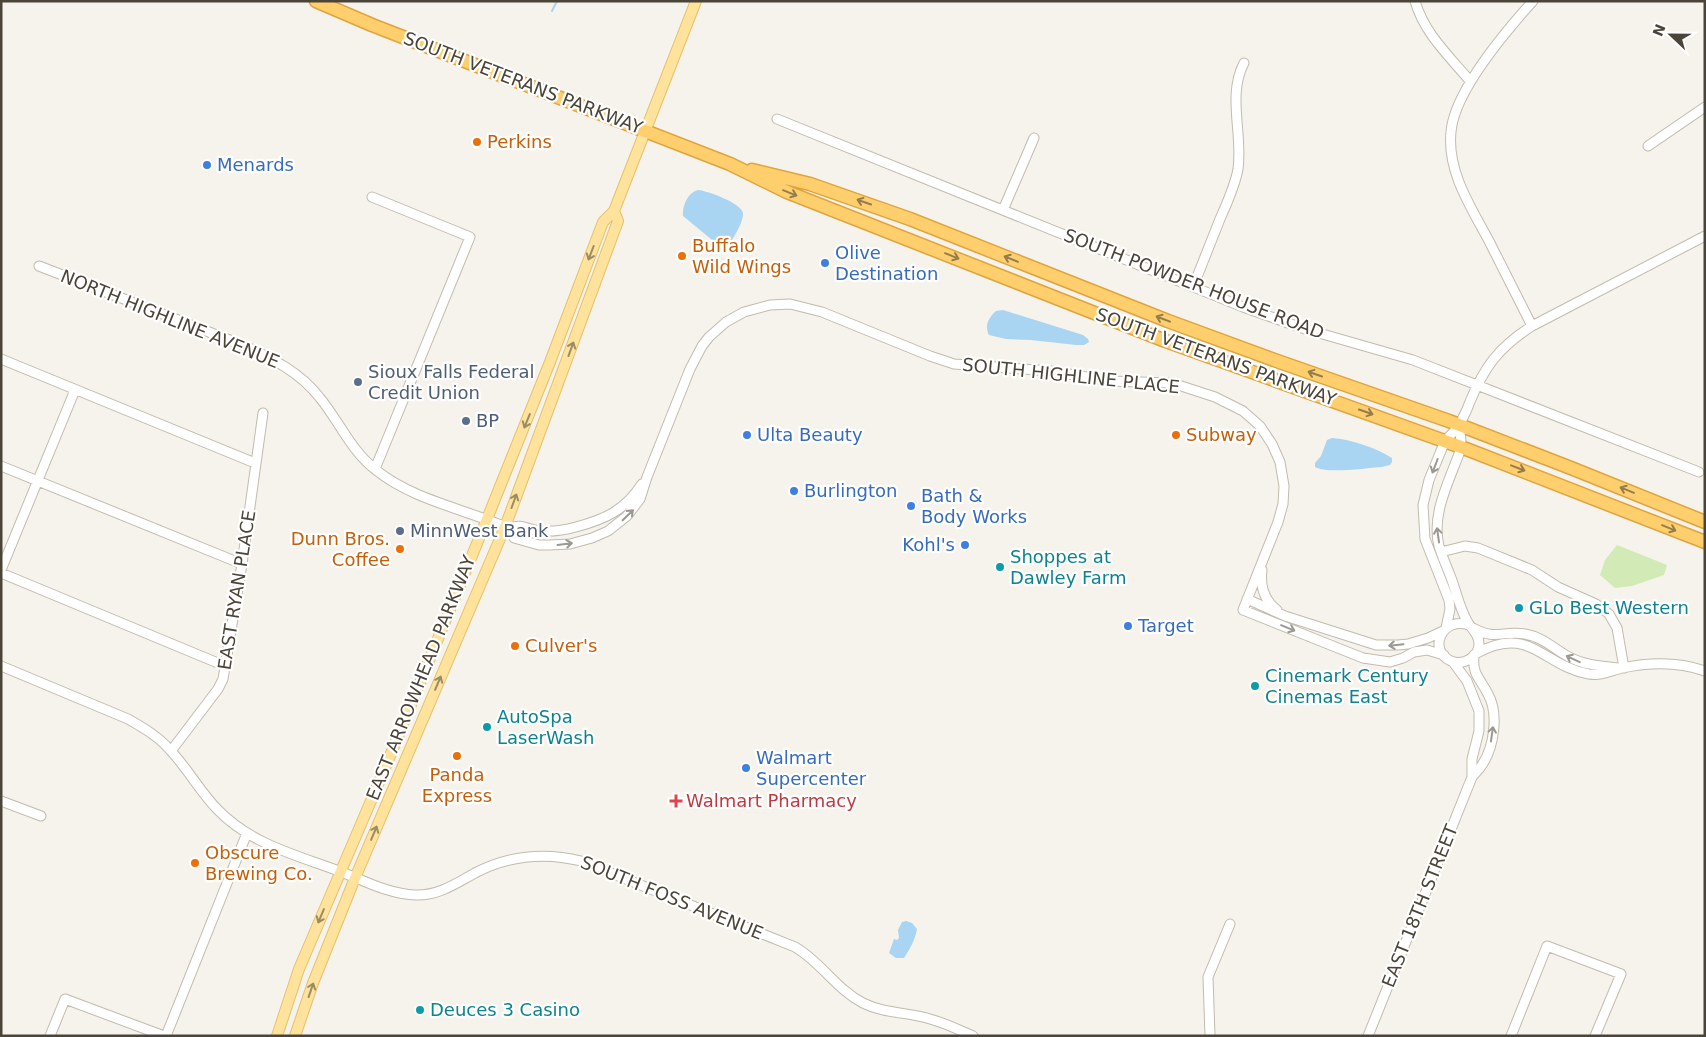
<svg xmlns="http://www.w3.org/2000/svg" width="1706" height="1037" viewBox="0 0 1706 1037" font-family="'DejaVu Sans',sans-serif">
	<rect width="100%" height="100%" fill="#f6f3ec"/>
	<path fill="#d2eab5" d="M1617,545L1667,565L1664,575L1632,586L1615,588L1600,575L1605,560Z"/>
	<path fill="#a9d4f2" d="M698,190C708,191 741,203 743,213C744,221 733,240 728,245L722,247L717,244L683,216C682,206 688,192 698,190Z
		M1003,310L1083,335L1088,339L1089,342L1084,345H1076L1031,340L1006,339L989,335C984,326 989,317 996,311Z
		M1332,438C1351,439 1376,448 1392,458V462L1390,465L1382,467C1367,468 1327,474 1315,467V463L1321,456L1327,440Z
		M906,921L912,923L917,929C915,940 910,949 904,958H896L889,953L894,939L897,940L899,938L898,930L902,922Z"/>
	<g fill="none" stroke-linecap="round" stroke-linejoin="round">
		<path stroke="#a9d4f2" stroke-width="2" d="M552,11L557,1"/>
		<g stroke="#c2bbae" stroke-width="11">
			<path id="minor" d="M1415,1C1424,33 1449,56 1470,81
				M777,119L1243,307L1305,329L1413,360L1699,472
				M1648,146L1705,107
				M372,197L470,237L375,469
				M1003,210L1034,138
				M39,266L245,346C273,359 300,372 320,398C339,421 351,451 376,470C413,500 465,509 508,528L514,538L539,545H549L570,544L592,538L608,531L627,516L640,499L647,477L690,369L702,346L709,337L726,322L744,312L770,305L790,304L822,312L930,356L954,364L1051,371L1110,381L1172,383L1215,397L1243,411L1260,426L1272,444L1280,462L1284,486L1283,504L1278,522L1243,610L1363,658L1390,662L1403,658L1414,652L1427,650L1444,655
				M1193,287C1202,264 1211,242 1220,219C1227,203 1235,186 1238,169C1243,134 1227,95 1244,63
				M1532,326C1518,298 1503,269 1489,241C1471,207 1447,172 1451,132C1454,92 1506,31 1533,1
				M1,359L255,463
				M1,466L242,564
				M508,528C525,523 526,530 542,531C554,532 565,530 576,527C606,519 625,510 642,484
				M1441,552L1465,546L1478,548L1532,570L1558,587L1596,604L1609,614L1617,628L1624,668
				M1,570L75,390
				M1262,570C1260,586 1264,600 1277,610
				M1,573L225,666
				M1247,599L1285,616L1376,645H1398L1408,644L1428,638L1443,631
				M1469,625C1442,616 1427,650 1451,661C1463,666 1479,657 1479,644C1479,633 1471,629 1467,621C1459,607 1456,590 1450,575C1446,565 1442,556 1439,546C1431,514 1449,482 1460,451C1463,443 1459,434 1460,425C1462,418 1467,411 1469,404C1484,367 1498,348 1532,326L1705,236
				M1446,628L1450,609L1449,600L1425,539L1423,505L1429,480L1445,441L1460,425
				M1473,628C1496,641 1503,630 1525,634C1543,637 1554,649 1569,657C1584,665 1601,666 1618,668
				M1475,654C1530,623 1542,666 1589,674C1603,676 1609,671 1622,668C1650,662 1677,661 1705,671
				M1453,662L1467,681L1479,711V731L1472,759V777
				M1,666L128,719C144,728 159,737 171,751C188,769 200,792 218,810C251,844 296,855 339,871C363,880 388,894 415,895C438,896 455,884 475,873C508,856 545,852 581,861L795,947C821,962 836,989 863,1003C885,1014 908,1012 930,1019C945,1023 959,1030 973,1036
				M171,751L218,689L223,679L242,564L263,413
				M1,801L41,816
				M50,1036L65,999L164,1036
				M166,1036L247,833
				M1210,1036L1208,977L1230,924
				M1368,1036L1472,777C1475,773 1479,770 1482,765C1494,747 1499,714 1488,694C1480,678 1472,675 1474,655
				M1511,1036L1547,946L1621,974L1595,1036"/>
		</g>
		<g stroke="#e6c16a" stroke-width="12">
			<path id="major" d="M277,1036L299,969L385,768L487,519L550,362L603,222L614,211L696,1
				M295,1036L313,983L355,878L505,527L618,221L614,211"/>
		</g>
		<g stroke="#e0a43c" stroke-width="15">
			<path id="highway" d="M316,1L372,25L730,164L787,192L1163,340L1461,447L1705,542
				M752,170L810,184L910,219L1168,321L1277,361L1449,421L1571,468L1705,522"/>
		</g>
		<use href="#minor" stroke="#fff" stroke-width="9"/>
		<use href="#major" stroke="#ffe39c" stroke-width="10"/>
		<use href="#highway" stroke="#ffcf6e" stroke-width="12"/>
	</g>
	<defs><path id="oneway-shaft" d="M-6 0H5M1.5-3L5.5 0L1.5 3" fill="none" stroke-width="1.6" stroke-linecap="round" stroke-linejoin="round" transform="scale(1.25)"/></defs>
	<g stroke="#937c4e">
		<use href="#oneway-shaft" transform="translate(790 193) rotate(22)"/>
		<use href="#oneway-shaft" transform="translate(864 202) rotate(-161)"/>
		<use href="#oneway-shaft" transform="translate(952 256) rotate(22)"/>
		<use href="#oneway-shaft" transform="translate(1011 259) rotate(-158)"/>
		<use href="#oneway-shaft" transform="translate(1163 319) rotate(-159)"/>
		<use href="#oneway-shaft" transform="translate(1315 374) rotate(-161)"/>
		<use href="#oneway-shaft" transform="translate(1366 412) rotate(19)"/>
		<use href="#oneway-shaft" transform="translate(1518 468) rotate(21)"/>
		<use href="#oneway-shaft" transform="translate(1627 490) rotate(-158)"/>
		<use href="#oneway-shaft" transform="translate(1669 528) rotate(22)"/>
	</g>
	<g stroke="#9c8c66">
		<use href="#oneway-shaft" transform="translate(591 253) rotate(111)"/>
		<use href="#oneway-shaft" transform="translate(571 349) rotate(-70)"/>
		<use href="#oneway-shaft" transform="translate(527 421) rotate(112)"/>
		<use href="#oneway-shaft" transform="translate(514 501) rotate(-70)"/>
		<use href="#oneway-shaft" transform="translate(438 683) rotate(-67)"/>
		<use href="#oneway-shaft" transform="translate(374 833) rotate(-67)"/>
		<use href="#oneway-shaft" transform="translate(321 916) rotate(113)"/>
		<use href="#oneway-shaft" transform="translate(311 990) rotate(-71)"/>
	</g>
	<g stroke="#9c9892">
		<use href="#oneway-shaft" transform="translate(1435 466) rotate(111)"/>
		<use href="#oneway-shaft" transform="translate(628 515) rotate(-44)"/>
		<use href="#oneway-shaft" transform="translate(1438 535) rotate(-98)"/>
		<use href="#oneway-shaft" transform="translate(565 544) rotate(-7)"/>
		<use href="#oneway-shaft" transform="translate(1288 628) rotate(22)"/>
		<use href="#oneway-shaft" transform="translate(1396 645) rotate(174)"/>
		<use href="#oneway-shaft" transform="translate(1573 659) rotate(-155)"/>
		<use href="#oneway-shaft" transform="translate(1492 734) rotate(-82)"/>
	</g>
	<g fill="#e8710a" stroke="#fff" stroke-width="2">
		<circle cx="477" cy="142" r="5"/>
		<circle cx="682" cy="256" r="5"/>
		<circle cx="1176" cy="435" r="5"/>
		<circle cx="400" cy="549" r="5"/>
		<circle cx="515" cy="646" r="5"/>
		<circle cx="457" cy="756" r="5"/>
		<circle cx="195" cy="863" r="5"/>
	</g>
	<g fill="#3f7fe0" stroke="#fff" stroke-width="2">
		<circle cx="207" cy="165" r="5"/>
		<circle cx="825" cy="263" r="5"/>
		<circle cx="747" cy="435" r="5"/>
		<circle cx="794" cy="491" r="5"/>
		<circle cx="911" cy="506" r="5"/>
		<circle cx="965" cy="545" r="5"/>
		<circle cx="1128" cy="626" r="5"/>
		<circle cx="746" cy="768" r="5"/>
	</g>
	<g fill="#5c6f8a" stroke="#fff" stroke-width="2">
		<circle cx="358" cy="382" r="5"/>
		<circle cx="466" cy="421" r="5"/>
		<circle cx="400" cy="531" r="5"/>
	</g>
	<g fill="#0f9aa8" stroke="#fff" stroke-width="2">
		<circle cx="1000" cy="567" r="5"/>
		<circle cx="1519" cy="608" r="5"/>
		<circle cx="1255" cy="686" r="5"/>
		<circle cx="487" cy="727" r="5"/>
		<circle cx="420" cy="1010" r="5"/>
	</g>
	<path fill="#e0444e" stroke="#fff" stroke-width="2" d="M673.5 793.5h5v5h5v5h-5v5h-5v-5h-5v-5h5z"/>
	<g text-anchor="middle" stroke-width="4.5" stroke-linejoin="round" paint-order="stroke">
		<g font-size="18" fill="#4b4439" stroke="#fff">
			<text transform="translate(523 83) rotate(21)" y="6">SOUTH VETERANS PARKWAY</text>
			<text transform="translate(1194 284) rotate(21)" y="6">SOUTH POWDER HOUSE ROAD</text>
			<text transform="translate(170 319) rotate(22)" y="6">NORTH HIGHLINE AVENUE</text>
			<text transform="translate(1216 357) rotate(20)" y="6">SOUTH VETERANS PARKWAY</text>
			<text transform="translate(1071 376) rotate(6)" y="6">SOUTH HIGHLINE PLACE</text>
			<text transform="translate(237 590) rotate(-81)" y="6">EAST RYAN PLACE</text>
			<text transform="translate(421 678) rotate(-68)" y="6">EAST ARROWHEAD PARKWAY</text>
			<text transform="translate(672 898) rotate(22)" y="6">SOUTH FOSS AVENUE</text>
			<text transform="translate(1420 906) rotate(-68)" y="6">EAST 18TH STREET</text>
		</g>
		<g font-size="18" fill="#c56008" stroke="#fff" text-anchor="start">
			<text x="487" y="148">Perkins</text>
			<text x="692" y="252">Buffalo<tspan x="692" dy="21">Wild Wings</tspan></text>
			<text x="1186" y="441">Subway</text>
			<text x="390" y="545" text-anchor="end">Dunn Bros.<tspan x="390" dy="21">Coffee</tspan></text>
			<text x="525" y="652">Culver's</text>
			<text x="457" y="781" text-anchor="middle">Panda<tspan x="457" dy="21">Express</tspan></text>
			<text x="205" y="859">Obscure<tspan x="205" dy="21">Brewing Co.</tspan></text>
		</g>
		<g font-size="18" fill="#366cbe" stroke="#fff" text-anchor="start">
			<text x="217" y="171">Menards</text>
			<text x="835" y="259">Olive<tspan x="835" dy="21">Destination</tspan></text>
			<text x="757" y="441">Ulta Beauty</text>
			<text x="804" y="497">Burlington</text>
			<text x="921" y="502">Bath &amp;<tspan x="921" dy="21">Body Works</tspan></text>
			<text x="955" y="551" text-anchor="end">Kohl's</text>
			<text x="1138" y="632">Target</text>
			<text x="756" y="764">Walmart<tspan x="756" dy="21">Supercenter</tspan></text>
		</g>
		<g font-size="18" fill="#4e5e75" stroke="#fff" text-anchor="start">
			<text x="368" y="378">Sioux Falls Federal<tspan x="368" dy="21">Credit Union</tspan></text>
			<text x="476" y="427">BP</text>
			<text x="410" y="537">MinnWest Bank</text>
		</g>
		<g font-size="18" fill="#0d838f" stroke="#fff" text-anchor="start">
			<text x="1010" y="563">Shoppes at<tspan x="1010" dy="21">Dawley Farm</tspan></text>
			<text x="1529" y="614">GLo Best Western</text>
			<text x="1265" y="682">Cinemark Century<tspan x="1265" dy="21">Cinemas East</tspan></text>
			<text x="497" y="723">AutoSpa<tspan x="497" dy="21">LaserWash</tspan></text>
			<text x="430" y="1016">Deuces 3 Casino</text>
		</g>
		<g font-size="18" fill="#be3a42" stroke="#fff" text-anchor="start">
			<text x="686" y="807">Walmart Pharmacy</text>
		</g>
	</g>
	<rect width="1706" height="1037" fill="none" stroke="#4b4439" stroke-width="5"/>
	<g transform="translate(1671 35) rotate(292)" stroke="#ffffff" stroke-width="4" paint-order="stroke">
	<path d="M0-4L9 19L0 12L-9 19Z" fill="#4b4439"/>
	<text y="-8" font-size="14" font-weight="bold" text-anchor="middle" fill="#4b4439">N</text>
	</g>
</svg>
